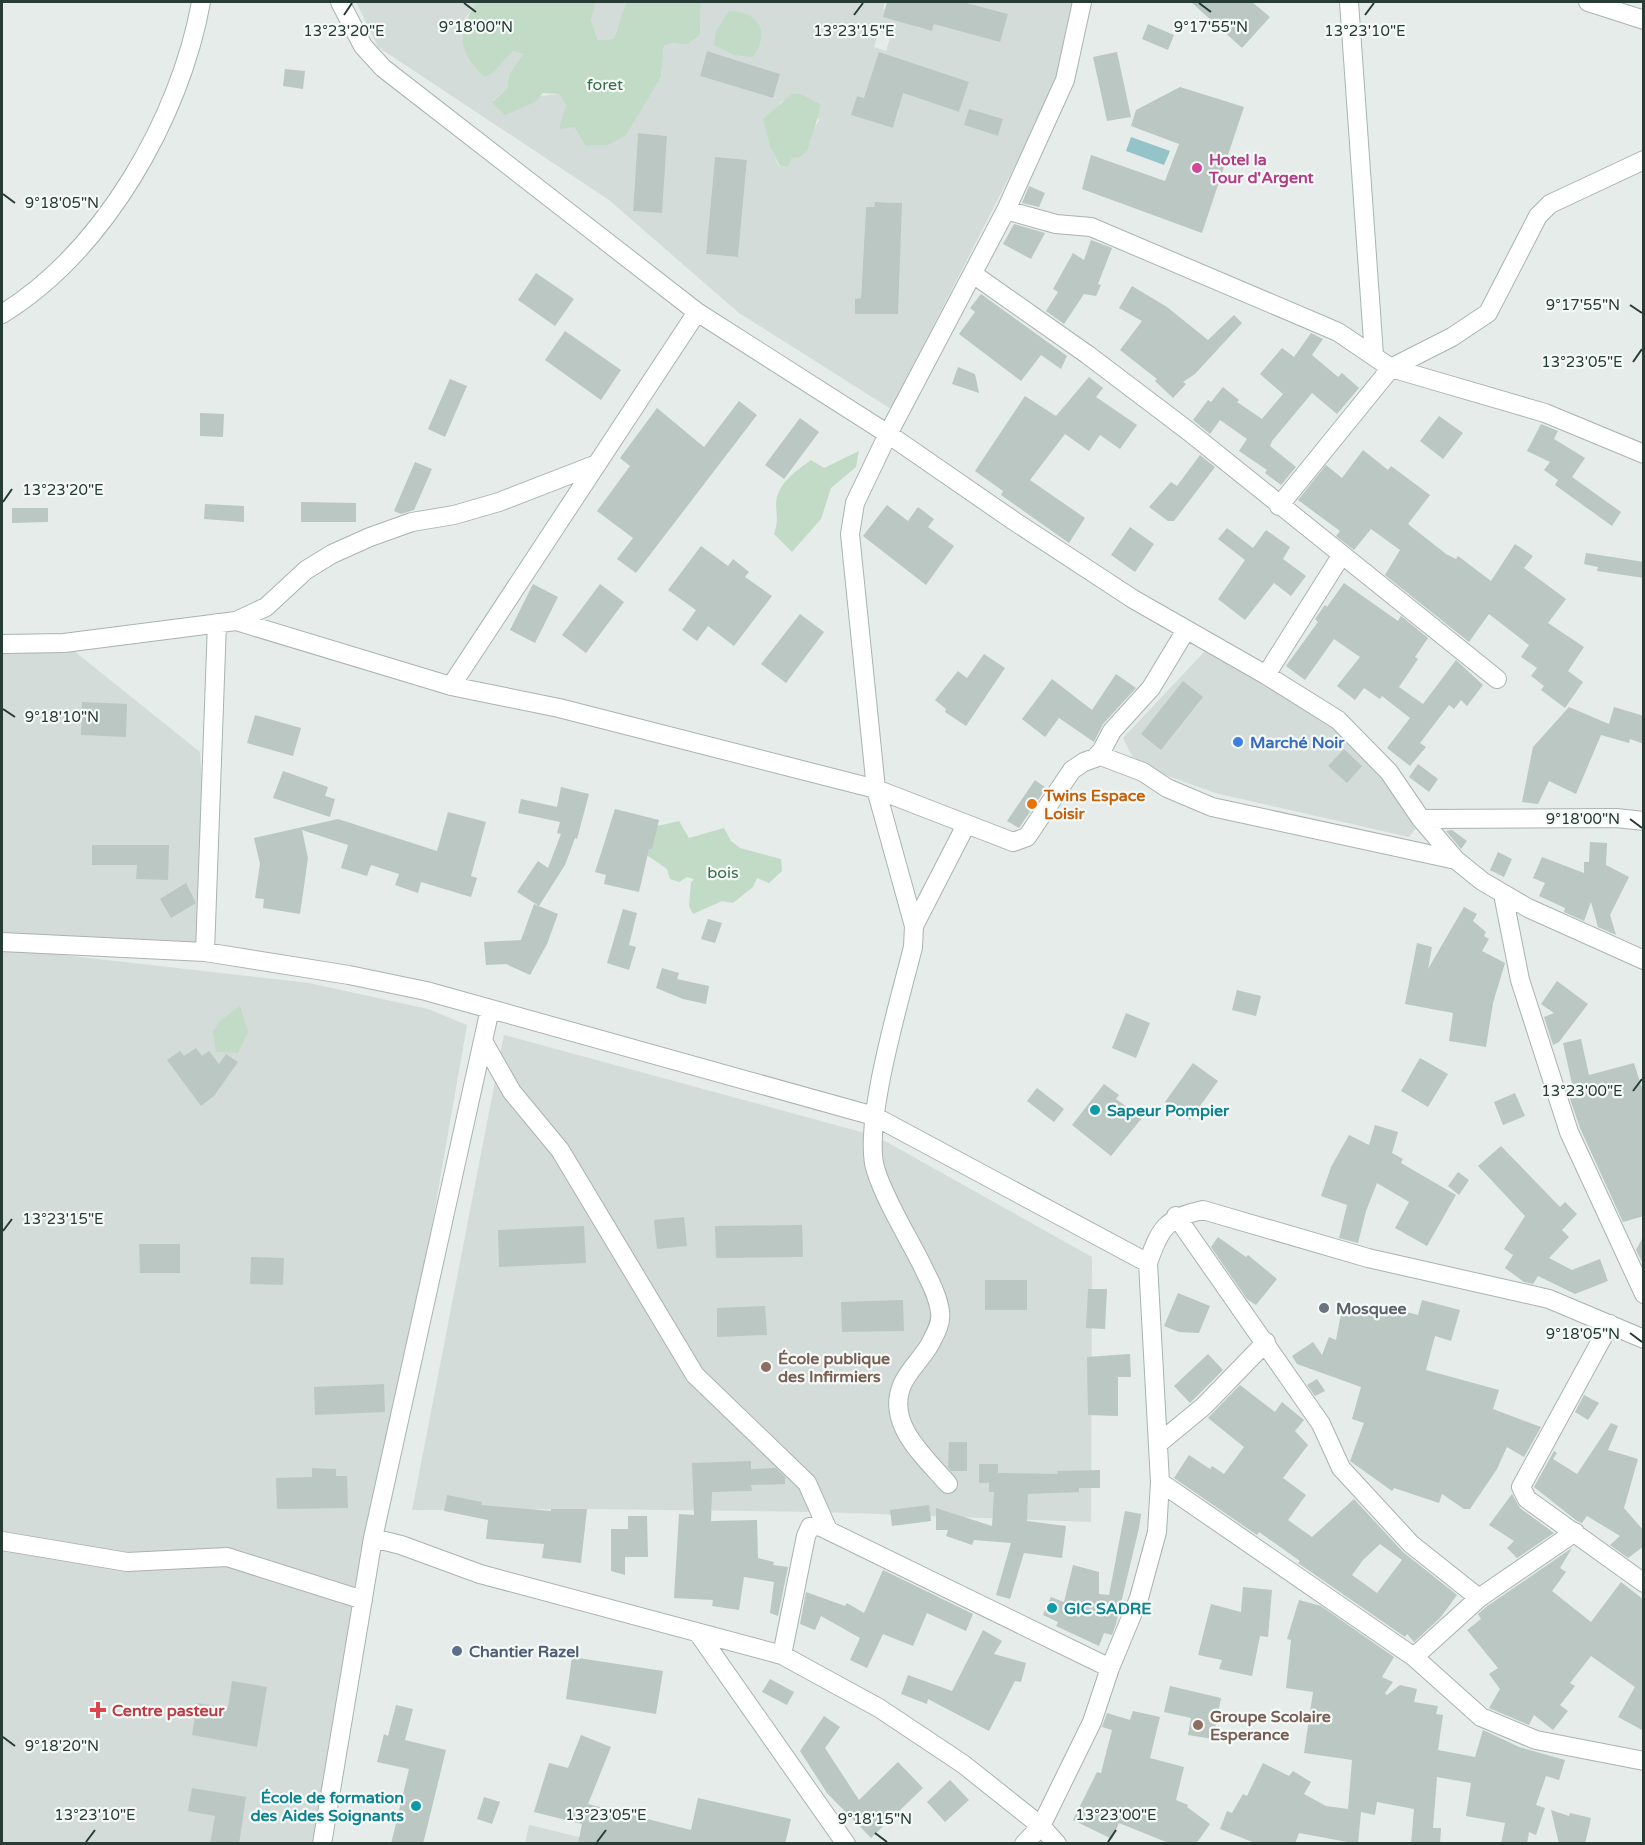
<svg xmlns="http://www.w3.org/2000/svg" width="1645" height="1845" viewBox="0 0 1645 1845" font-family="'Varela Round',sans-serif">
	<rect width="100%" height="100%" fill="#e5ece9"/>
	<path fill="#d3dcd8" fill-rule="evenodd" d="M356,2H477L465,19L495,71L513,51L523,54L509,74L507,89L492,101L559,94L566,105L574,127L587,146L608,145L651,93L661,77L664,46L673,43L687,45L700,35L701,2H885L883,9L918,19L916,27L932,31L934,24L1007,14L963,2H1074L1058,81L891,409L739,313L609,200L378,47ZM879,31L891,35L886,51L874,47ZM707,51L780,74L773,98L700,76ZM870,82H969L959,112ZM801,94L808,100L819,120L811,134L808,150L792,158L788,167L779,166L771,149L775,111L781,102ZM857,96L899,109L893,128L852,115ZM1003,120L998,136L964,125ZM638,133L667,136L661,213L633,211ZM715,158L747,161L738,257L706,254ZM875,202L902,203L855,313V299L861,298L866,207H874Z
		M596,2H626L614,39L598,40L591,20Z
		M64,643L200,752L213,946L2,935V650Z
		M1205,651L1294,697L1356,745L1419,824L1409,837L1215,793L1149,769L1132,756L1123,738Z
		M2,950L27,951L309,983L428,1009L467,1025L324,1843L2,1844Z
		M504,1035L876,1136L1092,1257L1091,1522L822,1512L587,1509L412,1510Z
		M529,1825L542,1828L608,1844H525Z"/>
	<path fill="#c1dbc7" d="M477,2H596L591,20L598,40L614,39L626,2H701L700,35L687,45L673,43L664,46L661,77L625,136L608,145L586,146L574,127L559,129L566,105L559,94L543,93L535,102L505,115L492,102L507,89L509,74L523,54L513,51L495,71L485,77C457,53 457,30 477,2Z
		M729,11C759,12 771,31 753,57L734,55L714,45L716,31Z
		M792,94H801L820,104C819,121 811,133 808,150L800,157L792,158L788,167L780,166L771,149L763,119Z
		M859,451L856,467L831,488L821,519L792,552L774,534C778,522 777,518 776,506C776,484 795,472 811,460L824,468Z
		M679,821L689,838L724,828L731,841L740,848L781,859L782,871L769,883L757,878L753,887L733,903L722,901L693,914L689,906L691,882L694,879L687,877L679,882L670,879L667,869L641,851L649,828Z
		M240,1006L248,1032L238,1053L216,1052L213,1032L220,1021Z"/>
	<path fill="#94c4ca" d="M1131,137L1170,151L1164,165L1126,151Z"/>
	<path fill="#bac7c2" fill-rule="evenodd" d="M887,2H963L1008,14L1000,42L934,24L932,31L883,17Z
		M1191,2H1252L1270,17L1242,48Z
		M1148,24L1174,35L1168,50L1142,39Z
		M707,51L780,74L773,98L700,76Z
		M879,52L969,82L959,112L903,93L893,128L851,115L857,96L864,98Z
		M1117,52L1131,117L1107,121L1093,57Z
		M285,69L305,71L303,89L283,86Z
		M1180,87L1244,107L1202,233L1082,189L1091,155L1165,181L1179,144L1131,126L1136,110Z
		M969,109L1003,119L998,136L964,125Z
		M638,133L667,136L662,213L633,211Z
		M715,157L747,160L738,257L706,254Z
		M1029,186L1045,193L1039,207L1022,203Z
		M875,202L902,203L898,314H855V299L861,298L866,207H874Z
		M1014,224L1045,233L1031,259L1003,244Z
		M1091,240L1112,248L1098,284L1101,285L1096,296L1084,294L1064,324L1046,311L1058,292L1053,289L1073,253L1084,260Z
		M536,273L574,299L555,326L518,300Z
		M1132,286L1167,307L1208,340L1234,315L1242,323L1195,374L1183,382L1186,384L1173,398L1155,381L1157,379L1120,350L1142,321L1119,308Z
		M981,294L1067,356L1061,369L1041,355L1021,381L959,334L975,312L970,308Z
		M565,331L621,370L601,400L545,360Z
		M1311,333L1323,339L1312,355L1338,377L1342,373L1359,388L1337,414L1312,393L1272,441L1270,446L1296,467L1281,485L1265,473L1267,470L1239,451L1247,439L1220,420L1210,434L1193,420L1208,400L1211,402L1223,387L1239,400L1237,402L1262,419L1283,394L1260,374L1282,348L1294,357Z
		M958,367L975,374L979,393L952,384Z
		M1089,377L1103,388L1096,397L1137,425L1120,449L1100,435L1089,451L1065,434L1030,480L1085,518L1069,543L1001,495L1003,491L975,471L1025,396L1056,416Z
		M450,379L467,386L445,437L428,429Z
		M739,401L757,415L636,573L617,559L633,538L597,511L630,466L620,458L657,408L704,447Z
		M200,413L224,414L223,437L200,436Z
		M1439,416L1463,433L1443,459L1420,441Z
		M800,418L819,432L784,479L765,465Z
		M1541,424L1558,431L1554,439L1585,458L1572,477L1621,512L1612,526L1555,485L1558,480L1544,470L1550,462L1527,451Z
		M1363,450L1388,470L1391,466L1430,495L1408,524L1446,554L1456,559L1458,556L1491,581L1515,544L1533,556L1524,568L1566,599L1548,623L1584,647L1568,671L1583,682L1565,708L1541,690L1544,686L1531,676L1537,668L1521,657L1529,645L1489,614L1469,642L1385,575L1400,550L1371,529L1354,550L1336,536L1340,531L1298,500L1326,465L1342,478Z
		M1200,455L1215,467L1174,521H1168L1149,507L1171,482L1177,486Z
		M415,462L432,469L414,510L401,514L394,511Z
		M301,502L356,503V522H301Z
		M205,504L244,506V522L204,519Z
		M887,505L908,521L918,507L934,519L928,527L954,546L926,585L863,536Z
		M12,508H48V522L12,523Z
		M1130,527L1154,544L1135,572L1111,555Z
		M1227,528L1253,548L1266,530L1290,547L1283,559L1306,576L1291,596L1274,583L1245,620L1218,599L1245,560L1218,539Z
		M701,546L728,566L733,559L749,572L745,577L772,596L734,646L708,626L697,641L682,630L696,610L668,590Z
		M1586,553L1644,562V578L1597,571L1598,567L1584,564Z
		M1344,583L1398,621L1401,616L1428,638L1415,657L1418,659L1399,687L1423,704L1456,660L1483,685L1467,706L1461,700L1454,709L1449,705L1420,743L1426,747L1410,766L1387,748L1410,718L1382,696L1380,699L1364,688L1355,700L1337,686L1360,657L1334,639L1305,680L1286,666L1318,622L1315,619L1325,605L1327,607Z
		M533,584L558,597L535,643L510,630Z
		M600,584L624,602L586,653L562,635Z
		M800,614L824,632L786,683L761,664Z
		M984,654L1005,668L966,726L945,712L946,709L935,700L958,671L967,678Z
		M1116,674L1136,688L1103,724L1094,742L1059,718L1045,737L1022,719L1052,679L1092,710Z
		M1183,681L1203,697L1161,750L1141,734Z
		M82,702L127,704L126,737L81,735Z
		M1569,707L1609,724L1614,707L1644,716V744L1630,739L1629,743L1601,735L1576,794L1549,781L1538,804L1522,802L1533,747Z
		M255,715L301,728L293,756L247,743Z
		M1344,749L1362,766L1347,783L1328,766Z
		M1418,764L1438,779L1429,792L1409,777Z
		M283,771L328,787L325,796L335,799L330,817L273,798Z
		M1035,780L1046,788L1019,828L1007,821Z
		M561,787L589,794L577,839L575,838L565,865L539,906L517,892L538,861L548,868L561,834L557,833L560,822L518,813L521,799L557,807Z
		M615,809L659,820L652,849H649L639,892L604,884L606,875L595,872Z
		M448,812L486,822L471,876L477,878L471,897L421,882L418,893L395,885L399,874L371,865L367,876L341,868L348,845L302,830L308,858L300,914L263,908L264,899L255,898L260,864L254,838L338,819L437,851Z
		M1452,830L1467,841L1461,849L1446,831Z
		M1590,842L1607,843L1606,865L1629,877L1610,915L1616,935L1598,927L1591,902L1584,921L1564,912L1565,908L1539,896L1545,883L1533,878L1542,857L1584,873V862H1589Z
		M92,845H169L168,880L136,879L137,865H92Z
		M1498,852L1512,859L1504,877L1490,870Z
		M186,883L196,903L171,918L160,899Z
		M534,904L558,914L547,944L530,975L506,964L486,965L484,942L521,940Z
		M1464,907L1477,914L1473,921L1486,932L1484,936L1489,939L1482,951L1505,963L1493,1003L1486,1047L1449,1041L1453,1013L1405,1004L1417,943L1432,947L1428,969Z
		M623,909L637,913L629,945L636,947L629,970L607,963Z
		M708,919L722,923L715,943L701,939Z
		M662,968L679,973L677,979L709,986L706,1004L683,999L656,988Z
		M1557,981L1588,1004L1559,1042L1553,1045L1544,1017L1554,1013L1541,1004Z
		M1237,990L1261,996L1256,1016L1232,1010Z
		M1126,1013L1150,1023L1136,1058L1112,1048Z
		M1581,1039L1589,1075L1634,1063L1644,1094V1216L1623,1222L1580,1128L1566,1087L1572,1084L1563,1043Z
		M196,1048L202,1056L209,1051L219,1064L226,1054L238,1062L214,1096L201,1106L167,1060L180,1051L184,1056Z
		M1420,1058L1448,1074L1428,1107L1401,1091Z
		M1193,1063L1218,1081L1190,1120L1165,1102Z
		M1104,1084L1119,1095L1116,1099L1142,1118L1111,1156L1072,1125Z
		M1037,1088L1064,1109L1054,1122L1027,1101Z
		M1515,1093L1525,1116L1503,1125L1494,1102Z
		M1375,1125L1398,1132L1392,1153L1403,1159L1401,1163L1456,1195L1427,1246L1395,1228L1409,1202L1377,1183L1366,1211L1358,1243L1339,1238L1347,1205L1321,1196L1331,1167L1349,1135L1369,1145Z
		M1501,1146L1560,1207L1565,1202L1577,1214L1562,1230L1569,1237L1549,1258L1572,1270L1600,1259L1608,1281L1575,1294L1538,1276L1533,1284L1524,1282L1505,1268L1513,1255L1504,1249L1525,1216L1478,1166Z
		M1458,1172L1469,1180L1459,1195L1448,1186Z
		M684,1217L687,1246L657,1249L654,1220Z
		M802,1225L803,1257L716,1258L715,1226Z
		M584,1226L586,1263L499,1267L498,1230Z
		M1644,1235V1266L1636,1250Z
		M1218,1237L1246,1257L1248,1255L1277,1279L1256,1305L1247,1299L1211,1247Z
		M139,1244H180V1273H140Z
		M251,1257L284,1258L283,1285L250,1284Z
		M985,1280H1027V1310H985Z
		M1088,1289H1107L1105,1329L1086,1328Z
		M1178,1293L1210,1306L1199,1333L1179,1332L1164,1326Z
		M903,1300L904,1331L842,1332L841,1302Z
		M1422,1300L1460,1310L1451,1341L1435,1336L1426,1370L1499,1390L1493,1409L1541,1427L1524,1457L1507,1447L1497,1469L1470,1509H1464L1442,1494L1439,1503L1394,1488L1392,1491L1350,1461L1364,1423L1352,1419L1361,1387L1297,1364L1292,1356L1313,1342L1322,1355L1329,1337L1336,1340L1342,1309L1377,1317L1380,1305L1418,1315Z
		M765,1306L767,1335L717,1337V1308Z
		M1130,1354L1131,1377H1118V1416L1088,1415L1087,1357Z
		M1208,1354L1223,1370L1190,1403L1174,1386Z
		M1317,1379L1325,1391L1315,1396L1307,1385Z
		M384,1384L385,1412L315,1415L314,1387Z
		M1240,1385L1275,1412L1282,1402L1304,1420L1295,1431L1308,1445L1283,1478L1306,1495L1288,1520L1312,1537L1354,1499L1403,1552L1457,1595L1440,1618L1414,1642L1407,1634L1405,1637L1298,1563L1300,1561L1259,1532L1257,1535L1174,1478L1189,1455L1210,1469L1212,1466L1224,1474L1244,1447L1208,1418ZM1380,1544L1402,1560L1377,1593L1352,1575L1363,1560Z
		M1584,1395L1599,1403L1588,1420L1575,1412Z
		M1611,1423L1618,1426L1608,1450L1638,1459L1624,1508L1644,1531V1546L1628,1558L1610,1545L1620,1536L1587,1516L1582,1523L1577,1521L1534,1487L1554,1451L1557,1453L1553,1459L1577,1474Z
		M949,1442H967V1471H951L948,1467Z
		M751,1461V1469L776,1468L785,1477V1484L751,1485L752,1491L712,1492L711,1521L757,1520L758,1558L774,1562L773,1565L788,1567L778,1616L770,1613L774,1582L744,1577L739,1610L712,1606L713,1600L674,1598L679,1514L694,1515L692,1463Z
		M979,1464H998V1473L1058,1474L1057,1471L1100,1470V1488H1079V1492L1028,1494L1027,1521L1066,1526L1062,1558L1024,1553L1010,1599L996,1595L1011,1543L974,1540L972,1545L946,1536L948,1530H936V1508L992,1526L994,1492H989V1483H979Z
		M312,1468L336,1469V1476H347L348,1508L277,1509L276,1478L312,1477Z
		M1512,1494L1520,1508L1554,1533L1517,1558L1507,1548L1514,1541L1489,1525Z
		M447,1495L482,1502L481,1505L551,1511V1509H587L581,1563L542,1558L544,1544L486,1539L488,1520L444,1511Z
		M929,1505L931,1521L892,1526L890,1510Z
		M1125,1511L1141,1514L1139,1528L1116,1624L1112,1635L1104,1633L1099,1646L1056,1626L1058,1622L1043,1615L1051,1597L1064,1602L1073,1565L1099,1572V1594L1109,1595Z
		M628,1516H647L648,1557H625V1575L611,1571V1529H628Z
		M1572,1548L1560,1568L1566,1572L1552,1591L1591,1622L1621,1582L1644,1600V1731L1618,1717L1635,1687L1591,1656L1570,1683L1575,1686L1560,1705L1568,1711L1553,1730L1534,1715L1529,1725L1489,1708L1500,1689L1489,1674L1498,1668L1467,1630L1481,1619L1478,1614L1486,1607Z
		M883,1570L973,1614L966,1631L927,1613L913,1646L883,1634L867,1668L850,1660L860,1638L821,1616L815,1630L800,1624L806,1592L845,1606L847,1603L864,1613Z
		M1243,1587L1272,1590L1268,1637L1260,1636L1252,1676L1219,1669L1222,1660L1198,1655L1211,1604L1241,1612Z
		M1299,1600L1321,1606L1394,1657L1382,1677L1393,1682L1385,1693L1387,1695L1400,1685L1417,1689L1414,1702L1438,1706L1436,1714L1443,1715L1438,1750L1475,1757L1483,1730L1519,1747L1565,1760L1559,1780L1546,1776L1536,1805L1545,1808L1536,1835L1529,1832L1527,1844H1501L1505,1823L1466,1816L1471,1783L1437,1777L1433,1828H1441L1440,1844H1411L1414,1809L1377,1802L1375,1815L1361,1812L1358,1844L1299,1833L1295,1844H1257L1220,1829L1227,1811L1232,1813L1243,1794L1247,1796L1263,1763L1289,1776L1293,1771L1311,1782L1304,1794L1326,1806L1348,1809L1352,1760L1304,1753L1313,1692L1286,1688L1291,1640L1287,1639Z
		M983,1630L1002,1641L994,1654L1026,1663L1021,1682L1015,1681L989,1731L928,1699L927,1704L901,1694L908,1675L952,1691Z
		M572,1657L663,1671L656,1714L566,1699Z
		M770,1679L794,1692L787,1705L762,1692Z
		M232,1681L267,1687L257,1747L192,1735L197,1703L228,1708Z
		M1170,1686L1221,1698L1213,1739L1188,1735L1191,1718L1164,1712Z
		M396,1705L413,1709L405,1740L446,1750L423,1844H391L409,1769L377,1762L384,1734L388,1736Z
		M1133,1711L1160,1717L1150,1758L1184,1767L1176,1800L1188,1805L1187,1807L1210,1824L1196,1844H1171L1119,1823L1112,1839L1073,1820L1097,1772L1101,1773L1112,1730L1102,1727L1107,1713L1130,1720Z
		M824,1716L840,1727L825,1748L859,1800L898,1762L923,1788L871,1838L827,1793L800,1751Z
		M581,1735L611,1747L588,1804L691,1830L698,1798L791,1819L785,1844H578L582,1824L534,1812L549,1763L568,1768Z
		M950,1780L969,1800L945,1822L927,1802Z
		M192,1788L246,1797L239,1844H210L215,1816L188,1811Z
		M484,1797L500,1802L492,1824L477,1819Z
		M1551,1810L1569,1816L1570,1813L1591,1818L1585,1844H1559Z"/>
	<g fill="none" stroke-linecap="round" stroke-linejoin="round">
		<g stroke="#a8b4af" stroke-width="20">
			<path id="street" d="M340,2L363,46L383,68L697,312L888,434L1014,521L1133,599L1266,675L1338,720L1389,772L1421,819L1456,860L1482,881L1528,908L1644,960
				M1349,2L1374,355
				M1588,2L1644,20
				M1006,210L1056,224L1091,227L1338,332L1391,368L1545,413L1644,454
				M973,274L1088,355L1187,430L1497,679
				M2,314C104,251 180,118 201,2
				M1279,506L1391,368L1452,337L1488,313L1538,216L1550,204L1644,160
				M236,621L451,686L559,708L876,789L1013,842L1027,837L1072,770L1084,762L1095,758L1102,750L1112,731L1151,688L1186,630
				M2,644L64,643L236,621L266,607L306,570L332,554L370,537L412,522L454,515L499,502L597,464
				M1266,675L1341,556
				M451,686L697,312
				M1098,755L1143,772L1167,788L1212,807L1456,860
				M1421,819L1616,818L1644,821
				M1503,894L1520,980L1569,1132L1644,1294
				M914,926L966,825
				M2,942L205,952L349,975L426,991L874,1116L1148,1263
				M205,952L217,623
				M483,1041L512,1092L560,1150L695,1375L807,1483L828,1530
				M1176,1216L1321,1424L1341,1468L1411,1544L1479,1598
				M1610,1324L1521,1487L1527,1499L1644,1583
				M1158,1444L1204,1406L1266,1342
				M1160,1482L1414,1657L1481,1717L1536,1740L1644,1761
				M948,1484C925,1457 884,1423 903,1383C909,1370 921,1359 929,1346C934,1336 942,1324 940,1312C938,1295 929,1280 922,1265C907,1235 887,1204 876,1171C861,1128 901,996 913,947L914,926L876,789L850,534L855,503L888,434L1006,210L1065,80L1082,2
				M373,1538L401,1545L480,1574L782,1655L879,1708L963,1764L1041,1826L1057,1844
				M2,1541L127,1562L227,1557L363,1600
				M698,1633L846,1844
				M782,1655L806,1536L810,1527L819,1526L1110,1668
				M1414,1657L1479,1598L1575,1532
				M322,1844L373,1538L490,1009
				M1024,1844L1041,1826L1092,1722L1110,1668L1139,1598L1157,1532L1160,1482L1148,1263C1160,1228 1166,1218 1203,1210L1368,1258L1549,1299L1644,1339"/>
		</g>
		<use href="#street" stroke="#fff" stroke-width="18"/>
	</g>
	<path fill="none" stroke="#263c35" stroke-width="2" d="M464,3L476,12M1199,3L1211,12M344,15L352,3M854,15L863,3M1365,15L1374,3M3,194L15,203M1630,305L1642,313M1633,362L1642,349M3,502L12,489M3,709L15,717M1630,819L1642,828M1633,1091L1642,1079M3,1231L12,1219M1630,1333L1642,1342M3,1737L15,1746M875,1833L887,1842M86,1842L95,1830M597,1842L606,1830M1108,1842L1116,1830"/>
	<circle fill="#d1479c" stroke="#f5f9f7" stroke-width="2" cx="1197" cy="168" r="6"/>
	<circle fill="#3f7fe0" stroke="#f5f9f7" stroke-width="2" cx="1238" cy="742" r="6"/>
	<circle fill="#e8710a" stroke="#f5f9f7" stroke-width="2" cx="1032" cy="804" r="6"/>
	<g fill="#0f9aa8" stroke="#f5f9f7" stroke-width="2">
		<circle cx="1095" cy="1110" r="6"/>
		<circle cx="1052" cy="1608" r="6"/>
		<circle cx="416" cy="1806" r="6"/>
	</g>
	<circle fill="#6b7280" stroke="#f5f9f7" stroke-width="2" cx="1324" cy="1308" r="6"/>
	<g fill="#8d6e63" stroke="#f5f9f7" stroke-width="2">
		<circle cx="766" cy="1367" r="6"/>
		<circle cx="1198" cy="1725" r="6"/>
	</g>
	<circle fill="#5c6f8a" stroke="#f5f9f7" stroke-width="2" cx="457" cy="1651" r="6"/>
	<path fill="#e0444e" stroke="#f5f9f7" stroke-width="2" d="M95 1701h6v6h6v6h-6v6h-6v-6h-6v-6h6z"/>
	<g text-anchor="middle" stroke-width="4.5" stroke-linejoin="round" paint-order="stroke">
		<g font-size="16" fill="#356e49" stroke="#f5f9f7">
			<text x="605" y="90">foret</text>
			<text x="723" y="878">bois</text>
		</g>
		<g font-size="16" font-weight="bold" fill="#b23c85" stroke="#f5f9f7" text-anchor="start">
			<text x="1209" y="165">Hotel la<tspan x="1209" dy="18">Tour d'Argent</tspan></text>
		</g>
		<g font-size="16" font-weight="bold" fill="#366cbe" stroke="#f5f9f7" text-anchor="start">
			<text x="1250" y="748">Marché Noir</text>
		</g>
		<g font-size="16" font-weight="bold" fill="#c56008" stroke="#f5f9f7" text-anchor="start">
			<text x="1044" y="801">Twins Espace<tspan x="1044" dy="18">Loisir</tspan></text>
		</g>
		<g font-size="16" font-weight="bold" fill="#0d838f" stroke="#f5f9f7" text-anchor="start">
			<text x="1107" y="1116">Sapeur Pompier</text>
			<text x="1064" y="1614">GIC SADRE</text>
			<text x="404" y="1803" text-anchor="end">École de formation<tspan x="404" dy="18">des Aides Soignants</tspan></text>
		</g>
		<g font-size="16" font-weight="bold" fill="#5b616d" stroke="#f5f9f7" text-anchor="start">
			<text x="1336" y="1314">Mosquee</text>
		</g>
		<g font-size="16" font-weight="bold" fill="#785e54" stroke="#f5f9f7" text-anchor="start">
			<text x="778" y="1364">École publique<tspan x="778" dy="18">des Infirmiers</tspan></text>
			<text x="1210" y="1722">Groupe Scolaire<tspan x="1210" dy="18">Esperance</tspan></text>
		</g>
		<g font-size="16" font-weight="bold" fill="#4e5e75" stroke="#f5f9f7" text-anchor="start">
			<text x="469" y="1657">Chantier Razel</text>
		</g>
		<g font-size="16" font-weight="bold" fill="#be3a42" stroke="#f5f9f7" text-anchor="start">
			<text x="112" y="1716">Centre pasteur</text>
		</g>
	</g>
	<g font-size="15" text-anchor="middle" fill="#263c35" stroke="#f5f9f7" stroke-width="4.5" stroke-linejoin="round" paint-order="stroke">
		<text x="476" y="32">9°18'00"N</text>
		<text x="1211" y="32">9°17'55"N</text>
		<text x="344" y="36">13°23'20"E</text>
		<text x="854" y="36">13°23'15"E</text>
		<text x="1365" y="36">13°23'10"E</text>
		<text x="62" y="208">9°18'05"N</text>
		<text x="1583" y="310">9°17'55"N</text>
		<text x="1582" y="367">13°23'05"E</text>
		<text x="63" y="495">13°23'20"E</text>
		<text x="62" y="722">9°18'10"N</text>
		<text x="1583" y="824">9°18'00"N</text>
		<text x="1582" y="1096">13°23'00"E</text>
		<text x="63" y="1224">13°23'15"E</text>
		<text x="1583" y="1339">9°18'05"N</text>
		<text x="62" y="1751">9°18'20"N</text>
		<text x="95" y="1820">13°23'10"E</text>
		<text x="606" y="1820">13°23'05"E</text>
		<text x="1116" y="1820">13°23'00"E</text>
		<text x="875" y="1824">9°18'15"N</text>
	</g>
	<rect width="1645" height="1845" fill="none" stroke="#263c35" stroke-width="6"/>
</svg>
